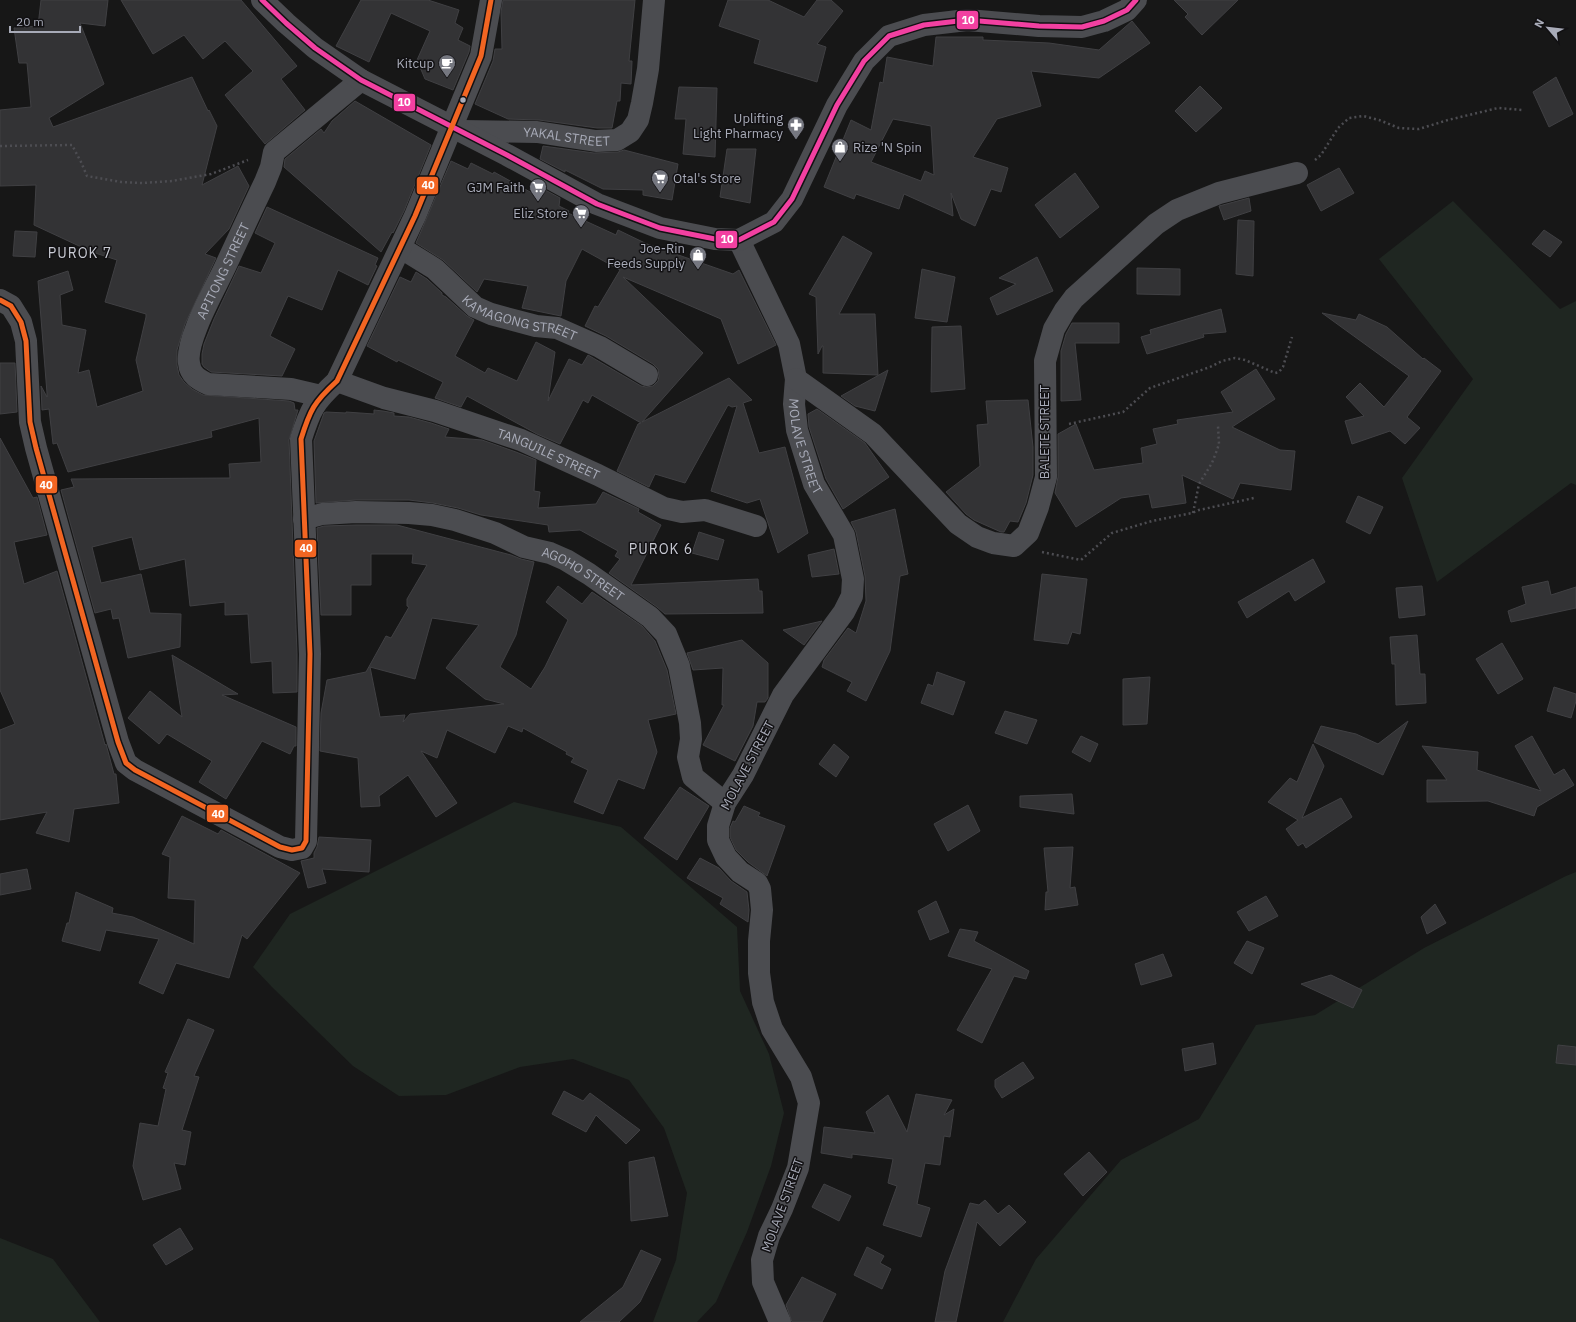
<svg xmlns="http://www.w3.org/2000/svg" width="1576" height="1322" viewBox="0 0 1576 1322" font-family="'IBM Plex Sans',sans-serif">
	<rect width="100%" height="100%" fill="#171717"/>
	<path fill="#1f2621" d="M1453,201L1560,309L1576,301V485L1571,483L1437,582L1402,478L1473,379L1379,259Z
		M514,802L621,827L737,927L740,991L769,1054L784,1113L771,1166L747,1232L716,1302L697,1322H653L676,1260L687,1193L664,1128L629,1080L573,1059L520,1067L446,1095L399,1096L353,1066L272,987L253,967L290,914Z
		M1576,872V1322H1003L1036,1259L1121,1160L1199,1119L1256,1025L1315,1015L1424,948L1566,876Z
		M0,1238L53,1259L100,1322H0Z"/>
	<path fill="#333335" stroke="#404043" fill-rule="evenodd" d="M41,0H108L105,26L80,23L104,84L49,118L53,127L192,77L208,111L209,110L217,126L202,185L238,166L249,186L229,229L205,254L216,258L185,324L177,350V365L179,375L184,382L192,389L203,395L289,401L294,403L295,410H298L289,440L297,654V692L273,693L272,661L251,663L248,614L225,615V602L190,606L185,559L140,570L132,537L92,547L101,583L141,574L150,613L181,614L180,647L128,658L119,618L113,619L111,609L95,613L61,490L74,487L71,479L230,478L229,464L261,462L259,418L211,431L212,437L68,472L57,443L53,444L49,409L42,410L41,386L47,397V393L38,281L68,271L73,290L60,295L62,325L86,330L78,373L89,370L97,407L143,391L136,360L146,317V314L105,302L117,260L92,252L34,225L36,185L0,186V110L31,107L27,63H19L14,28L38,26Z
		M121,0H241L297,66L281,79L305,110L265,144L225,95L253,71L225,41L203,59L184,35L153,54Z
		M361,0H428L459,10L455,23L463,28L458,40L470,46L469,52L453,90L425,79L417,60L430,31L391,13L369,62L336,46Z
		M503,0H635L629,61H632L631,84L621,83L620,101H617L612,128H597L539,120L508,119L475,104L493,61L495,49H502L501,12Z
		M728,0H768L804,17L817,0H831L843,11L817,44L826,47L817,82L754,63L760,40L719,26Z
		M1174,0H1238L1202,35L1185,17L1188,14Z
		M1132,21L1150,43L1099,78L1031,71L1041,106L997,119L973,157L1008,168L1001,192L991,189L975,226L961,219L951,193L953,216L904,194L899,209L856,194L854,199L824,187L851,120L871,130L880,82L883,83L887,57L933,66L936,37H983V40L1049,43L1099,50ZM893,119L931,126L934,175L925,171L921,181L871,162Z
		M1556,77L1573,114L1549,127L1533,92Z
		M1200,86L1222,108L1196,132L1175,111Z
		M679,87L717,88L715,157L683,154L686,119H675Z
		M355,101L431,145L404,211L393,233L392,232L381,252L284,167L285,159L321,129L324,133L332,121Z
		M543,146L594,153L618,152L624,150L678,164L672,200L643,195V190L603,189L565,170V172L540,159Z
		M727,149H756L750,203L720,197Z
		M451,161L468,169L471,163L493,174L494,172L532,193L534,184L560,198L559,206L569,211L568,213L616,235L618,230L647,244L733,274L739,270L776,345L738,364L721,319L623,277L703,353L642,422L729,378L752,400L743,403L759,453L785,447L808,533L778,553L760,499L747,503L711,491L737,406L732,407L728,405L685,483L655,474L649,487L617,471L638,424L641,423L592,395L588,403L583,400L560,444L537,434L467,396L461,407L435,398L443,382L398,360L397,362L367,346L400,277L411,282L416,272L427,279L442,293V295L446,297L467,316L474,320L455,356L485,373L488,368L517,381L536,342L555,352L548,401L569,359L582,365L588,355L641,386L646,387L653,386L658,381L659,376L658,369L653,364L606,336L585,326L595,306L598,307L620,270L582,249L566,281L561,316L522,308L528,286L484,279L477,292L443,260L416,243Z
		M1339,168L1354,193L1321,211L1307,185Z
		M1075,173L1099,207L1060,238L1035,205Z
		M1249,198L1251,211L1224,220L1219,206Z
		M267,207L378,258L375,265L377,266L368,285L338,270L322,310L288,296L270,336L295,349L282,376L211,372L204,367L202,364V354L204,344L214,319L239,266L261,273L275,243L255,233Z
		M1238,220L1254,221L1253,276L1236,274Z
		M1544,230L1562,242L1550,257L1532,244Z
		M15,231L37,232L35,257L13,256Z
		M843,236L872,253L839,314H875L878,375L823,373V346H822L818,354L816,297L809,294Z
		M1037,257L1053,291L997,315L990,298L1016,284L999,278Z
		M1137,268L1180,269V295L1137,294Z
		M922,269L955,277L947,322L915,318Z
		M1221,309L1226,332L1203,334L1204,337L1147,354L1141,337L1151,334L1150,330Z
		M1322,313L1356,320L1359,314L1387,327L1423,359L1424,358L1441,371L1407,417L1420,428L1405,444L1390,431L1352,444L1345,421L1364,416L1346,397L1360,383L1384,407L1409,376Z
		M1072,323H1119V343H1075L1081,400L1061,401V351L1066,334Z
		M961,326L965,389L931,392L932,327Z
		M0,363H15L17,412L0,414Z
		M1256,369L1275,399L1232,427L1280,450L1295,451L1291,490L1240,483L1233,499L1182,475L1186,503L1152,508L1149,494L1121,498L1076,527L1055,493L1058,477V434L1076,424L1094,470L1143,463L1141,448L1157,444L1153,429L1178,424L1177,420L1233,412L1221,392Z
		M888,370L875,411L855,406L841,396Z
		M1028,400L1033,447V475L1026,503L1018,522L1010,521L1004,532H1001L974,520L966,514L946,492L980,466L977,425L988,424L986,401Z
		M817,409L865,443L889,477L843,509L826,479L809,427L808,414Z
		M374,410L383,411L394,413V416L409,417L431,423L449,429L445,437L482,440L516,452L536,460L534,491L540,492L538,508L596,504L603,492L639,509L638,512L661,525L631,585L758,579L759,591H762L763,613L665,614L657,607L609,573L620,559L615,556L618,551L580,530L549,532L548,525L481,515L458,508L433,503L409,500H356L316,503L314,441L324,413L326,412L346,413V412L374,414Z
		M0,438L33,498L37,497L47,535L14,542L24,584L57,571L105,745L106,744L114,774H116L119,803L74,809L69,842L36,833L47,812L0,820V730L15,724L0,690Z
		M1358,496L1383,507L1370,534L1346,522Z
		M895,509L908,574L900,576L890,651L866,701L847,691L852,682L822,667L824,660L848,628L856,633L866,601L865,576L856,532L851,522Z
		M356,525H397L511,555L521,559L534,562L516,635L500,667L531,689L545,667L568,620L546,602L558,586L582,604L592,592L642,626L655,641L667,670L676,714L648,720L657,752L644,789L618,779L603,814L574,802L588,770L571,762L574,758L566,754L567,752L523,728L522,732L508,726L495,753L447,730L437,758L421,751L457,803L436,817L408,775L379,796L380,806L361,807L358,758L320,751L321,713L327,680L366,672L386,636L391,638L409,607L407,606V599L427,565L412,563L413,554H371V585H351V615H321L317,528L324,526ZM432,618L479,625L446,668L485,699L504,704L410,714L403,722L405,715L380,717L370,667L415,679Z
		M699,532L724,540L718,560L692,553Z
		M834,549L839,574L812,577L808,555Z
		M1313,559L1325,582L1295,601L1289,591L1247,618L1238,602Z
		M1042,574L1087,579L1080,634L1072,632L1068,644L1034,640Z
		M1548,581L1551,595L1576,587V608L1511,622L1508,611L1526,604L1522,587Z
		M1422,586L1425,615L1399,618L1396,588Z
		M822,621L804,645L783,630Z
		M1417,635L1420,674H1425L1426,703L1396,705L1395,664H1392L1390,637Z
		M742,640L768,663V698L765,702H757L753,726L735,761L703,745L724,705H722L723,668L693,670L687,653Z
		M1502,643L1523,679L1498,694L1476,659Z
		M172,655L238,694L222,695L296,727V746H294L290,754L262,741L226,799L199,782L212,761L167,734L159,744L128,718L150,691L182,717Z
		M937,672L965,682L953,715L921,703L928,684L933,686Z
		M1150,677L1147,724L1123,725V679Z
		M1554,687L1576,694V701L1571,718L1547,711Z
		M1005,711L1037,720L1027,744L995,733Z
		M1408,721L1383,775L1314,742L1321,726L1356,734L1378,744Z
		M1081,736L1098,744L1090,762L1072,752Z
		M1532,736L1554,775L1564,769L1574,785L1537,807L1534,816L1488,801L1427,802V780H1447L1422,746L1478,752L1477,770L1541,791L1515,746Z
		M834,744L849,757L836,777L819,764Z
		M1313,744L1324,766L1302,818L1341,798L1352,817L1306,848L1303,843L1298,846L1286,829L1298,820L1268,802L1290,778L1297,782Z
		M680,787L709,806L677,860L644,838Z
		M1072,794L1074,814L1020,807V796Z
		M968,805L980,831L948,851L934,824Z
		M744,806L760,813L758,816L785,826L767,876L748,862L736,850L730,837V828L733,821L735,822Z
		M182,816L218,834L221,830L300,873L247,939L242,935L229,978L176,963L163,994L139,983L159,939L106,930L100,951L62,941L67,923H69L76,892L113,908L112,913L133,917L194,944L195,900L168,898L170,857L162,854Z
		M319,837L371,840L369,872L322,869L326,883L308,888L301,861L314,858V853L317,847Z
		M1073,847L1070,888L1075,887L1078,905L1045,910L1046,892H1048L1044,848Z
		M700,858L719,868L731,881L747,892L749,910L748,922L720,904L723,898L687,878Z
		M27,869L31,889L0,895V874Z
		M1266,896L1278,916L1249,931L1237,912Z
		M936,901L949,932L930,940L918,911Z
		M1435,904L1446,923L1427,934L1421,917Z
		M960,929L978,932L974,941L1029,971L1026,979L1014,976L982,1043L957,1030L992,969L948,956Z
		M1247,941L1264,948L1252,974L1234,963Z
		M1163,954L1172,976L1141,985L1135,964Z
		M1331,975L1362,990L1353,1008L1301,984Z
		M188,1019L214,1030L194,1076L199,1077L182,1130L191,1132L185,1165L174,1163L181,1189L143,1200L133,1166L140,1123L158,1126L166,1089L163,1088L168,1073L165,1072Z
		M1213,1043L1216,1064L1185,1071L1182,1049Z
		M1558,1045L1576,1047V1065L1556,1063Z
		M1023,1062L1034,1078L1002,1098L995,1087V1080Z
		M564,1091L583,1101L590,1093L640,1130L626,1144L596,1115L586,1132L552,1114Z
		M916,1094L952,1100L944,1115L954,1109L950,1137L944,1136L940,1165L925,1163L917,1204L930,1208L921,1237L883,1225L897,1186L888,1183L893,1159L852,1154V1158L821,1153L824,1127L875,1133L866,1112L888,1095L907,1132Z
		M1089,1152L1107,1172L1083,1196L1064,1174Z
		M654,1157L668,1216L631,1221L629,1162Z
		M824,1184L851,1196L839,1221L812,1207Z
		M985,1200L998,1214L1009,1205L1026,1222L1000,1246L977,1222L956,1322H935L945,1271L970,1203L979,1205Z
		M180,1228L193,1249L166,1265L153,1245Z
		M867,1247L884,1256L880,1263L891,1269L882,1289L854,1275Z
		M641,1250L661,1259L640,1302L619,1322H580L623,1287Z
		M802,1277L836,1294L822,1322H792L786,1305Z"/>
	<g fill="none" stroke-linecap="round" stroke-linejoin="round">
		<path stroke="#4d4d52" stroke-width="2.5" stroke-dasharray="2 3" stroke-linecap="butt" d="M0,146L72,145L81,162L87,176L121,182L142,183L172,181L211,174L248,160
			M1315,160L1321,155L1338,128L1349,118L1363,116L1379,120L1399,128L1419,129L1448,120L1498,108L1522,110
			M1069,424L1123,412L1150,388L1210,367L1222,361L1235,358L1245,360L1275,373L1279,372L1283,367L1292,337
			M1193,513L1199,484L1212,463L1217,450L1219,444L1218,426
			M1042,552L1081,560L1112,533L1152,521L1192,513L1199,510L1254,498"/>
		<g stroke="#4b4c50" stroke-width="22">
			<path id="s1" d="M462,131L537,132L596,141L617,140L630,132L638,120L642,103L648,69L654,0"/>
			<path id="s2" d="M739,240L789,344L796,379L794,404L797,430L814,484L844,535L853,579L852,596L844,612L783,695L743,775L725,803L718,826V840L726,857L740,872L757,883L760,889L762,910L759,941V973L763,1002L772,1029L801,1077L809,1103L798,1168L782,1209L769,1236L762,1260L763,1282L780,1322"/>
			<path id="s3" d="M401,248L435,269L475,307L491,314L536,326L557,328L600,347L647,375"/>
			<path d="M0,300L11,306L21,322L26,341L30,422L36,448L118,742L126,763L135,770L280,847L292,850L302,848L306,841L310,654L301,439C310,410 314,402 337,381L415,216L481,56L491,0"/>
			<path d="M796,379L873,434L958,524L977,537L993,543L1014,546L1028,533L1038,507L1046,477L1045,361L1054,329L1065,310L1074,298L1156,224L1177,210L1219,193L1297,173"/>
			<path id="s4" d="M337,381L384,398L435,411L521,440L598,475L664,508L682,512L705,510L756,526"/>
			<path id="s5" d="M321,396L291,389L208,384C199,380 190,375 189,363C185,340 216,287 226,265C239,237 252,209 265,182L271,167L274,152L361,80"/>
			<path id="s6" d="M304,519L322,514L356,512L409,513L432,515L455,520L495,533L524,547L550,553L566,560L589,574L650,617L666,634L679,666L690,723L691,739L688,757L693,777L725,803"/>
		</g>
		<path stroke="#4b4c50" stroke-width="22" d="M262,0L286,23L315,48L361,80L507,155L597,204L660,228L715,239L739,240L774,222L792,199L837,105L864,61L889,36L924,25L967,20L1039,26L1082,27L1104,21L1127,10L1136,0"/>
		<g stroke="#121113" stroke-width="8">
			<path id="bus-1" d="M262,0L286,23L315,48L361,80L507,155L597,204L660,228L715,239L739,240L774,222L792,199L837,105L864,61L889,36L924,25L967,20L1039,26L1082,27L1104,21L1127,10L1136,0"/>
		</g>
		<g stroke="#121113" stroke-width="8">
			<path id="bus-2" d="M0,300L11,306L21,322L26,341L30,422L36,448L118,742L126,763L135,770L280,847L292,850L302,848L306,841L310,654L301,439C310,410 314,402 337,381L415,216L481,56L491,0"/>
		</g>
		<use href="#bus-1" stroke="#f240a1" stroke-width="5"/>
		<use href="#bus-2" stroke="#f26522" stroke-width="5"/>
	</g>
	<defs>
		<g id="cafe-pin" transform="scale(0.9)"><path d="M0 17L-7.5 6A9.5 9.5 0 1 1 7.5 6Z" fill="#757780" stroke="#121113"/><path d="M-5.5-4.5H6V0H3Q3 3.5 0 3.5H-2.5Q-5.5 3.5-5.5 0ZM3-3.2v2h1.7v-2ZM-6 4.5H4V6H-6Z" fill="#fff"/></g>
		<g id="pharmacy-pin" transform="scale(0.9)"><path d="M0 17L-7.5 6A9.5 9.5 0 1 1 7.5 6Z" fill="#757780" stroke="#121113"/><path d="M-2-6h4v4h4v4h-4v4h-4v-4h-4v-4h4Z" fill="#fff"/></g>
		<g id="shop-pin" transform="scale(0.9)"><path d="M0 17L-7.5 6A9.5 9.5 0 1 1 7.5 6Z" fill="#757780" stroke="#121113"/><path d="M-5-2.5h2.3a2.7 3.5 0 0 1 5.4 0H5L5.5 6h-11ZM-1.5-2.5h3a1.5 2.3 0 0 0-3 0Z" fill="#fff"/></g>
		<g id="supermarket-pin" transform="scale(0.9)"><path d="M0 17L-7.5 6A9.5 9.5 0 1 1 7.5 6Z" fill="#757780" stroke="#121113"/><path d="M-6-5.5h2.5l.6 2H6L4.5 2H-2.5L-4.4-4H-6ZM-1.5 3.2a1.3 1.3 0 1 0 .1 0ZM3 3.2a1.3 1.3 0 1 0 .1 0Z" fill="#fff"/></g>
	</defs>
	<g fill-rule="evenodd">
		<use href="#cafe-pin" x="447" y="63"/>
		<use href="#pharmacy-pin" x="796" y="125"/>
		<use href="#shop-pin" x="840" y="147"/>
		<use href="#supermarket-pin" x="660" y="178"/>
		<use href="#supermarket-pin" x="538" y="187"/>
		<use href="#supermarket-pin" x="581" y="213"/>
		<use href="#shop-pin" x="698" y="255"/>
	</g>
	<circle fill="#a8abb8" stroke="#121113" stroke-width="1.5" cx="463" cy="100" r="3.5"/>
	<g text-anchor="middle" stroke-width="3" stroke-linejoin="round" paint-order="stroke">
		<g font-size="13" fill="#a8abb8" stroke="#121113" text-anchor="end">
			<text x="434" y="68">Kitcup</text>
			<text x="783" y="123">Uplifting<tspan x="783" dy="15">Light Pharmacy</tspan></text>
			<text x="853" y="152" text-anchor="start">Rize 'N Spin</text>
			<text x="673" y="183" text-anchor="start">Otal's Store</text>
			<text x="525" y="192">GJM Faith</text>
			<text x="568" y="218">Eliz Store</text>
			<text x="685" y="253">Joe-Rin<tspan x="685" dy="15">Feeds Supply</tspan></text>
		</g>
		<g font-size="13" fill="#a8abb8" stroke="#121113">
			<text dy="5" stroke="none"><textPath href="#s1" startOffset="105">YAKAL STREET</textPath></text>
			<text dy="5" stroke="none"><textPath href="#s5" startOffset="243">APITONG STREET</textPath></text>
			<text dy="5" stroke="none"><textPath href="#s3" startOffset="141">KAMAGONG STREET</textPath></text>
			<text transform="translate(1044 432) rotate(-90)" y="5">BALETE STREET</text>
			<text dy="5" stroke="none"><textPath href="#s2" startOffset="220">MOLAVE STREET</textPath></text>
			<text dy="5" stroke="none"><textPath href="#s4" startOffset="224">TANGUILE STREET</textPath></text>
			<text dy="5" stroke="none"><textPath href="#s6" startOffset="292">AGOHO STREET</textPath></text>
			<text transform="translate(747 765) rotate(-62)" y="5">MOLAVE STREET</text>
			<text transform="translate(782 1205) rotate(-70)" y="5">MOLAVE STREET</text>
		</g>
		<g font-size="14" letter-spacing="1" fill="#c9cbd4" stroke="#121113">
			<text x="80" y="258">PUROK 7</text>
			<text x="661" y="554">PUROK 6</text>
		</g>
	</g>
	<g stroke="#121113" stroke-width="1.5">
		<rect x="956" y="10" width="23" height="20" rx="4" fill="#f240a1"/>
		<rect x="393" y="93" width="23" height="19" rx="4" fill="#f240a1"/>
		<rect x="416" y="176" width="23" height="19" rx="4" fill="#f26522"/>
		<rect x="715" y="230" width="23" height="19" rx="4" fill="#f240a1"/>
		<rect x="35" y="475" width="23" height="19" rx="4" fill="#f26522"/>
		<rect x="294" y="539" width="23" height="19" rx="4" fill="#f26522"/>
		<rect x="206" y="804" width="23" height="19" rx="4" fill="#f26522"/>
	</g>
	<g font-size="11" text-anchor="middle" font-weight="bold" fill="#fff">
		<text x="968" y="24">10</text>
		<text x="404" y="106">10</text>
		<text x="428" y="189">40</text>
		<text x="727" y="243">10</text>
		<text x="46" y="489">40</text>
		<text x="306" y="552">40</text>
		<text x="218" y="818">40</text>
	</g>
	<g transform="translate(1548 28) rotate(298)" stroke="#121113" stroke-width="3" paint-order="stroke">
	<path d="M0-3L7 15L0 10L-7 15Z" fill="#a8abb8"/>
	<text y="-6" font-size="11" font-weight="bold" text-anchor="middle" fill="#a8abb8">N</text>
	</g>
	<path d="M10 26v6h70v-6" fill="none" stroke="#a8abb8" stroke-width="2"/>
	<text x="16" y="26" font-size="12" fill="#a8abb8" stroke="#121113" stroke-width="3" paint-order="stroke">20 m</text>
</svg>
